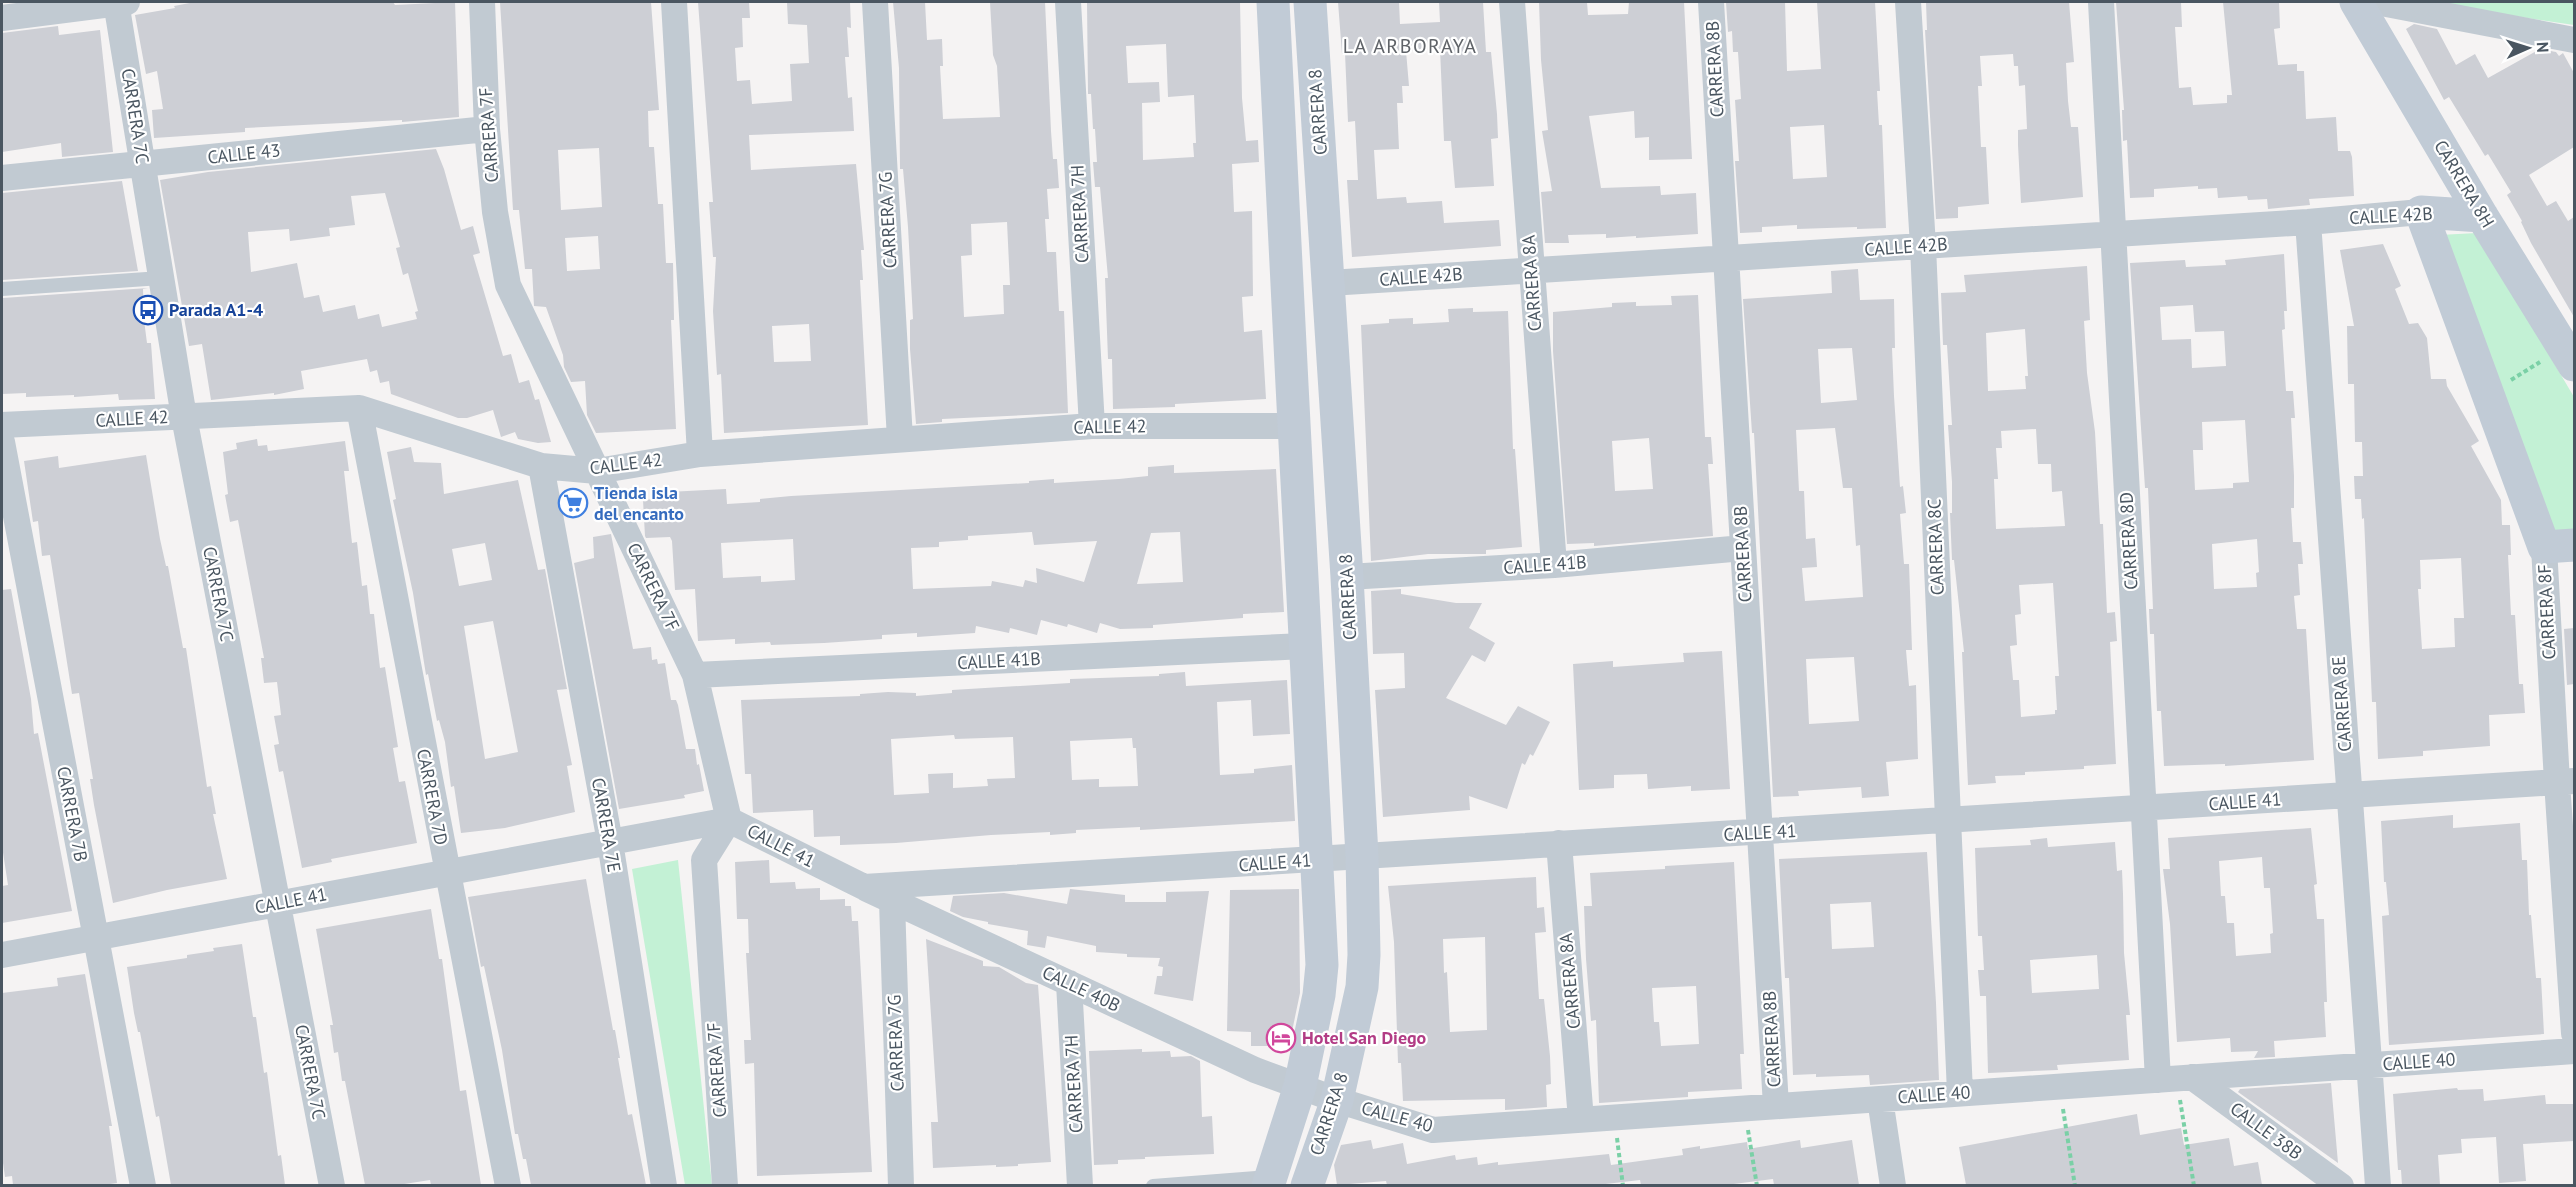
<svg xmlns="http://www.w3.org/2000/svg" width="2576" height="1187" viewBox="0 0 2576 1187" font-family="'PT Sans',sans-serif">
	<rect width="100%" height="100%" fill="#f5f3f3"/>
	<path fill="#c3f1d5" d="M2421,2H2574V25Z
		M2477,233L2574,397V539L2551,541L2439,235Z
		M678,860L712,1185H685L632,869Z"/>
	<path fill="#cdcfd5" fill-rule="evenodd" d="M195,2H393L395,5L455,2L459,117L402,122V120L245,128V132L154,138L152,110L163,109L157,71L146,74L135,15L175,8L174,6Z
		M500,2H651L659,110L648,111L649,147H654L658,204H663L666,263H673L674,320H671L676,429L596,433L587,415L585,381L571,382L564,367L563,355L546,307L534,306L532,269H525L519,210H513ZM599,148L602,207L561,210L558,150ZM598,236L600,269L567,271L565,238Z
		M698,2H749L750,18H742L743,47L735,48L737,81L750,80L752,104L792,101L790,64L809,63L807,25L788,24L787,2H850L851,28L847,27L849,57H845L848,98L852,97L854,131L749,135L751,170L856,164L864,250H861L863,280H860L868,425L724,433L721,374L717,375L713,311L716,257H713L709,202H713ZM809,324L811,361L774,362L772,326Z
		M893,2H925L927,40L942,39L943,66H940L943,119L1000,117L997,66L993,55L990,2H1045L1051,131L1053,159H1057L1059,188L1047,189L1049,219H1045L1047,252H1056L1059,311H1064L1068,413L942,419V422L916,424L910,349V320L913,319L908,227L903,169H900L899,68ZM1007,222L1010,285H1003L1004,314L964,317L961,256L972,255L971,224Z
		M1087,2H1240L1242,98L1246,141L1258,140L1259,162L1232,164L1234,212L1252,211L1253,296L1242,297L1244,332L1262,330L1266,399L1175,404V407L1113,409L1112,359H1108L1105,278H1108L1100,187H1095L1093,162H1097L1095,129H1093L1091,94H1088ZM1166,44L1168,97L1194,95L1196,143H1193L1194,157L1143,160L1142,103L1160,102L1159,82L1128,83L1126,46Z
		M1338,2H1399L1400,24L1440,22L1439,2H1483L1486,52H1491L1497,114L1498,138L1491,139L1494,186L1455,188L1451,141H1444L1440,49L1406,51L1409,86H1402L1403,103H1397L1399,149L1374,150L1377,199L1406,197L1407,203L1442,201L1444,223L1499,220L1501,246L1352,257L1347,180H1358L1355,121L1348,122L1345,53L1342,54Z
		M1539,2H1587L1588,15L1628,14L1629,2H1684L1692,159L1649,160V137L1635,138L1634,111L1589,116L1601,188L1660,186L1661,195L1696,193L1698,234L1636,238V236L1606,238V234L1568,235L1569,243H1545L1541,192L1552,191L1542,131L1548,130L1541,60Z
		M1726,2H1785L1787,71L1821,69L1817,2H1875L1880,91H1877L1879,125H1882L1886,228L1857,229V227L1797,229V225L1762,227V232L1740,233L1735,161H1739L1735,100L1741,99L1738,52H1733L1732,31L1728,32ZM1824,125L1827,177L1793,179L1790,127Z
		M1926,2H2069L2074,62L2066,63L2068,101L2071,127H2078L2083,197L2021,203L2018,145V130L2027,129L2025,85L2019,86L2018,66H2014L2013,54L1980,56L1982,86H1978L1981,147H1986L1989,204L1958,207V218L1936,219L1925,30H1927Z
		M2116,2H2181L2182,27H2175L2179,88L2191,87L2193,105L2227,103V95H2232L2223,2H2279L2280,28L2274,29L2278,65L2297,64V71H2304L2306,119L2336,117L2338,151H2350L2352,157L2354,196L2309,199L2310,205L2268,209L2267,199L2248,200L2247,196L2218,198L2217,188L2198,189V186L2154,189V197L2130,198L2127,140L2123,141L2122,110H2124Z
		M2414,24L2437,29L2456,65L2475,54L2488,78L2540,49L2556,52L2559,56L2563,53L2574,73V147L2529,175L2547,206L2556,201L2568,221L2574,217V317L2531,243L2521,222L2522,221L2507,195L2511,192L2488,154L2485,156L2449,97L2444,100L2406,29Z
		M58,26L59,35L100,30L113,152L62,157L61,143L2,152V33Z
		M436,149L444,169L461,230L473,226L480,253L473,255L503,356L511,354L519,383L529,380L535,400L539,399L551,442L538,443L518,439L515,432L501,437L493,410L467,418H458L391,394L389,381L380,383L377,370L370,372L367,359L301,371L304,389L274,395V393L211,400L202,344L189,346L160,180L208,172ZM385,193L400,247L396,248L403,275L408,273L418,311L415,312L417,319L382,327L379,314L358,319L355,305L323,312L319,295L304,298L297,263L251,272L248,232L289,229L290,241L330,236L329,228L355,225L351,196Z
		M122,181L138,271L2,280V193Z
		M2383,244L2401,286L2395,289L2409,324L2418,323L2427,338L2431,379H2446L2447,386L2479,441L2471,446L2501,500L2502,525H2510L2511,555H2508L2511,615H2515L2519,684H2523L2525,713L2489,715L2490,746L2423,751V756L2378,759L2376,702H2372L2364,518L2362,519L2361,499H2355L2354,476H2363L2362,442H2355L2354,384H2348L2347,326H2354L2340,250ZM2461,558L2464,618H2454L2455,647L2422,649L2418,589H2421L2420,560Z
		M2284,254L2287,311H2284L2285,329L2282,330L2286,391H2293L2295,418H2291L2294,476V508H2291L2293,542H2301L2303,564H2298L2300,595L2294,596L2297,629H2306L2314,760L2225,766V764L2164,766L2161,711H2157L2154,634H2150L2149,609H2153L2148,488H2145L2130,263L2185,260L2186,267L2226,265L2225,260ZM2193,305L2195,332L2224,331L2226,366L2192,368L2191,339L2162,340L2160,307ZM2245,420L2249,482L2233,483V488L2195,490L2193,450H2203L2202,422ZM2257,539L2259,572L2256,573L2257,587L2214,589L2212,544Z
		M2087,266L2090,320L2084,321L2087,373L2095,432L2100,524H2103L2107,613L2115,612L2117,641L2110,642L2116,764L2084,766V769L2025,772V775L1995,776L1996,783L1968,785L1962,652H1964L1954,560H1952L1950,513H1952V482L1948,425H1952L1947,345H1943L1941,293L1966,292L1964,275ZM2025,329L2028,376H2025L2026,389L1988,391L1986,333ZM2036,429L2038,464H2051L2052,492L2062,491L2065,526L1996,529L1994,479H1998L1996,448H2002L2001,431ZM2053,583L2059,676H2055L2057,710H2055V714L2021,717L2019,680H2013L2010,646L2017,645L2015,615L2021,614L2019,585Z
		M1858,269L1860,300L1894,299L1895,348H1892L1894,396L1900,487L1903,486L1906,513L1900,514L1904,564H1909L1910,592L1912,650H1906L1909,686L1916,685L1918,759L1886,762L1889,796L1862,798L1861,787L1798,791L1799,796L1773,797L1754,433H1752L1743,299L1832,293L1831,271ZM1852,348L1857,400L1821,403L1818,349ZM1835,428L1843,488H1852L1856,546L1860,545L1863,597L1805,601L1802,568L1817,567L1815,538L1806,539L1804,491H1799L1796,430ZM1854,657L1859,721L1809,724L1806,659Z
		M148,288L143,289L144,320L147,343H151L155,399L119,400L118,394L74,397V395L26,397V393L2,394L3,298Z
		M1698,295L1705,437H1711L1713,464H1708L1713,536L1594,546V543L1567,544L1553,351V312L1612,307V303L1636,302V306L1672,305L1671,296ZM1649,438L1653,489L1615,491L1612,441Z
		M1473,308V312L1508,311L1513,449H1515L1522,547L1486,550V554H1428L1371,561L1361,325L1389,323V319L1413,318V324L1449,322L1448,309Z
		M257,439L258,446L267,445L268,451L345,441L349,471H344L352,543L357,542L362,586L367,585L370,614H374L380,668L385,667L398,747L393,748L399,782L405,781L417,843L331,859L332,862L302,868L283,771L279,772L274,745L279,744L274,716L281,715L277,682L264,683L261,658H264L238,520L230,522L225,495L228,494L223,452L237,449L236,443Z
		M411,447L414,462L441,463L444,494L518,480L538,570L545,569L567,689L557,690L572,765L567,766L575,812L505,828L461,833L454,786L451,787L445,742L439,720L437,721L428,674L426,675L413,593L393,500L396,499L387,452ZM485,543L492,580L459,586L452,549ZM493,621L518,752L485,759L464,626Z
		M146,455L160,539L166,566H168L183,648H186L207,787L211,786L216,814H213L227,879L167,890L113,903L94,805L90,779H93L79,693L72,694L50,555L42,556L38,521L33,522L24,461L58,456L59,468Z
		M1174,465V473L1276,469L1284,612L1243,614V618L1153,625V628L1120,629L1100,623L1097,633L1068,624L1067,627L1041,620L1037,635L1010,628L1009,633L976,626L975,633L917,637V633L882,635V639L824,643L771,645L770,642L735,644V639L698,641L695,589L675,590L672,541L670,537L646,538L645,536L643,500L668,498V492L726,489L727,504L760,502V499L791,496L1029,483V481L1054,479V483L1119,479L1148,476V467ZM1032,532L1034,545L1097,541L1084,582L1036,568L1037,583L1025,580L1023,587L992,581L991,586L913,589L911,548L939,547V542L968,540V536ZM1180,532L1183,582L1137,584L1151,533ZM793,539L795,580L761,582V576L723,578L721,543Z
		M611,534L633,649L651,647L652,660L657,659L658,664L665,663L671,700H676L678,705L686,749H695L697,765L699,764L704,791L684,795L685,798L619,809L574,563L594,558L593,537Z
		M11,589L31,699L34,734L38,733L72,911L2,923V886L8,885L2,846V590Z
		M1401,589V594L1456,603H1482L1469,628L1495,643L1485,662L1472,655L1446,698L1506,725L1518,706L1550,722L1533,756L1530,754L1525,765L1522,763L1507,809L1469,796L1470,810L1383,817L1375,690L1405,688L1404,653L1373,654L1371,591Z
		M2574,628V684L2567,685L2564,629Z
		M1722,651L1730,789L1691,791V786L1648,789L1647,774L1614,775V788L1579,790L1573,664L1613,661V667L1684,662L1683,653Z
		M1185,672L1186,686L1287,680L1290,734L1253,736L1251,700L1217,702L1220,775L1254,773V769L1292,765L1295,821L1140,830V827L1076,830V833L1050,835V832L991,835L896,843L840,845V836L814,837L813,810L753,813L751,774H745L741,700L860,696V694L888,692L916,693V696L952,693V690L1070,683V679L1159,676V674ZM954,735L955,739L1013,737L1015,778L987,779L988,786L953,788V773L928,774L929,793L894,795L891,739ZM1132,738L1133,748H1136L1138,786L1099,787V779L1072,780L1070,741Z
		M2453,815V828L2520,823L2522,860H2527L2529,915H2531L2536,978H2541L2544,1034L2389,1045L2382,916L2389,915L2386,882H2384L2381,821Z
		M2311,828L2317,884L2314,885L2317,919H2324L2327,1002H2324L2326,1037L2274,1041L2275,1057L2254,1058L2258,1051L2231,1052L2230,1038L2177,1042L2170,924L2163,869H2170L2168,838ZM2262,857L2264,888H2270L2273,933L2270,934L2271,953L2236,956L2234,923H2227L2225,896H2221L2219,861Z
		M2047,838L2048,847L2115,842L2117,871L2122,870L2123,894L2124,953L2130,1015H2126L2129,1060L2057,1065L2058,1070L1988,1073L1986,996H1980L1978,970H1984L1982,936H1978L1975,848L2031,845L2030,840ZM2097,955L2099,989L2032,993L2030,960Z
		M1927,852L1936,1003L1939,1080L1870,1085L1869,1075L1816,1077V1074L1793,1075L1789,978H1785L1779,859ZM1871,902L1874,947L1832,949L1830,904Z
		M769,860L770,883L795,882L796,889L820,888V900L845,899V906H851L852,921H858L872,1172L757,1176L754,1063L745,1064L744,1040H751L746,953H749L748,919H737L735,862Z
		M1734,862L1744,1054H1740L1742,1089L1688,1092V1097L1599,1103L1596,1020L1591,1021L1586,959L1584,906H1592L1590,873L1665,869V866ZM1696,986L1699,1044L1661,1046L1659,1022H1654L1652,988Z
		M1536,877L1537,908L1544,907L1546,932L1535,933L1539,999H1544L1550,1056L1551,1084L1546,1085L1547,1107L1505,1110V1099L1403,1101L1401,1063H1398L1394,942L1388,886ZM1485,937L1487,1030L1450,1032L1447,972L1444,973L1443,939Z
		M586,879L613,1030H615L620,1058H618L628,1115L632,1114L646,1185H531L526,1159H523L518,1134H515L502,1050L484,966L481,967L468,897Z
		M1070,889L1125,895V902H1166V892L1209,891L1193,1001L1154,994L1157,976H1162L1163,967L1158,966L1160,958L1127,957V954L1096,952V946L1047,936L1045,948L1027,945L1028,931L988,924V922L963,917L950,911L953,896L1004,893L1067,904Z
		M1299,889L1300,993L1289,1046H1251V1032L1227,1031L1230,890Z
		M431,909L439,959H442L460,1091L466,1090L481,1185H431L430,1180L398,1185H365L345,1081H342L338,1052L334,1053L330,1025H333L316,929Z
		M926,939L983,961V966L999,967L1026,983L1038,985L1051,1162L1018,1164V1166L996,1167V1165L933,1168L931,1122H938Z
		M242,944L253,1017H256L264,1073L267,1072L278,1156L281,1155L285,1185H171L159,1116L156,1117L140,1032H138L134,1013L127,967L187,958V955L214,951L213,948Z
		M85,974L112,1126H109L117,1183L103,1185H13L12,1176L5,1177L2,1156V993L58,986L57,978Z
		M1142,1049V1052L1170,1051L1171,1057L1191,1056L1200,1061L1202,1117L1212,1116L1214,1154L1145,1157V1159L1118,1160V1164L1094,1165L1089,1051Z
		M2331,1083L2338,1163L2238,1092L2240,1089Z
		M2457,1088L2458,1090L2483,1089L2484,1101L2545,1095L2546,1104H2574V1141L2523,1144L2526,1181L2499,1183L2496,1137L2461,1139L2462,1153L2438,1155L2440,1185H2402L2401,1170H2398L2393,1094Z
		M2137,1114L2140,1135L2181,1128L2184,1145L2229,1138L2234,1166L2258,1162L2262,1185H1966L1959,1147Z
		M1371,1140L1373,1149L1403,1143L1407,1164L1455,1155L1456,1160L1477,1157L1478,1165L1498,1162V1165L1609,1154L1611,1165L1683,1155L1682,1149L1700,1146V1149L1747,1142L1748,1149L1800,1140L1801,1148L1852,1140L1859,1185H1774L1773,1179L1726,1185H1641L1640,1180L1597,1185H1387L1386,1181L1337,1185L1334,1165L1341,1145Z"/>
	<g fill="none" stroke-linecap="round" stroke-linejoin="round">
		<path stroke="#7ad0a6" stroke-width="4" stroke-dasharray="4.5 3" stroke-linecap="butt" d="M2511,380L2540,362
			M2180,1100L2194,1186
			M2063,1109L2075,1186
			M1748,1130L1757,1186
			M1617,1138L1623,1186"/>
		<path stroke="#c1cad2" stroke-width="14" d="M2,289L161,278
			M1153,1186L1269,1177"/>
		<path stroke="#c1cad2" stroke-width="26" d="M116,2L184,417L332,1186
			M482,2L487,129L495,212L508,285L695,675L729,820L704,860L725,1186
			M674,2L700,454
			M875,2L900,439
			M1068,2L1092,426
			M1512,2L1554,565
			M1711,2L1776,1106
			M1908,2L1923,246L1960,1093
			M2101,2L2158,1080
			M2376,2L2574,40
			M2,18L127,2
			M2,178L487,129
			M2308,222L2378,1186
			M1329,283L2308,222L2421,212
			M359,408L508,1186
			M2,425L359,408L541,466L597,471L700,454L1092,426H1295
			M2,442L143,1186
			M541,466L610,842L664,1186
			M2544,547L2557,782L2574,1033
			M1347,577L1554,565L1743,548
			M695,675L1304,646
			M1559,843L1581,1120
			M867,889L1255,1070L1337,1100L1433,1130L2574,1051
			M892,901L901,1186
			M2,955L729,820L864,887L2574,781
			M1069,983L1080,1186
			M2192,1077L2341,1186
			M1880,1099L1893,1186"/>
		<path stroke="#c1cbd6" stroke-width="33" d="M2356,2L2482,216L2574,365
			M2482,216L2421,212L2544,547L2574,545
			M1268,1186L1300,1086L1319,995L1322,965C1303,644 1290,323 1273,2
			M1307,1186L1337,1100L1362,987L1364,955L1362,856L1347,577L1310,2"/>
	</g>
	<defs>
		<g id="bus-ring" transform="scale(1.5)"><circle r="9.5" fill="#fff" stroke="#1a4fb4" stroke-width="1.5"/><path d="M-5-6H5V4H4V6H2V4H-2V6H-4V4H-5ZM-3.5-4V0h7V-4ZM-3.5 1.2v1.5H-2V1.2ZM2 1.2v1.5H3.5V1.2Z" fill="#1a4fb4"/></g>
		<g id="supermarket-ring" transform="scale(1.5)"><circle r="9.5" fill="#fff" stroke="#3f7fe0" stroke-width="1.5"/><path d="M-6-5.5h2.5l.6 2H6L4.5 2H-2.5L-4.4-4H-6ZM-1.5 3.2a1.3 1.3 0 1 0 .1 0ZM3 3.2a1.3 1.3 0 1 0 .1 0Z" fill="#3f7fe0"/></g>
		<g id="hotel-ring" transform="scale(1.5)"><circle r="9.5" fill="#fff" stroke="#d1479c" stroke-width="1.5"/><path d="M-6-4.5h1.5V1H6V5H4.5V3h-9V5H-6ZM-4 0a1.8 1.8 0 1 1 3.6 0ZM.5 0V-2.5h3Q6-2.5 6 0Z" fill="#d1479c"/></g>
	</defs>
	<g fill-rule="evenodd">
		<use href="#bus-ring" x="148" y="310"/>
		<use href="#supermarket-ring" x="573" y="503"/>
		<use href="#hotel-ring" x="1281" y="1038"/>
	</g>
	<g text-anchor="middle" stroke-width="4.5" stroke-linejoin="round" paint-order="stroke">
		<g font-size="18" fill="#4a5661" stroke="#fff">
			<text transform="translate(1715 69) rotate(-93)" y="6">CARRERA 8B</text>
			<text transform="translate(1318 112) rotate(-94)" y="6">CARRERA 8</text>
			<text transform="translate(135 116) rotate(81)" y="6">CARRERA 7C</text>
			<text transform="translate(489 135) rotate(-94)" y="6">CARRERA 7F</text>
			<text transform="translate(244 154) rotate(-6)" y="6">CALLE 43</text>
			<text transform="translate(2464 184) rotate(59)" y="6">CARRERA 8H</text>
			<text transform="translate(1080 214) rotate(-93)" y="6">CARRERA 7H</text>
			<text transform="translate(2391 216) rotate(-3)" y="6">CALLE 42B</text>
			<text transform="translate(888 220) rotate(-93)" y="6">CARRERA 7G</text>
			<text transform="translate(1906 247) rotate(-4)" y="6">CALLE 42B</text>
			<text transform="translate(1421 277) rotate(-4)" y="6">CALLE 42B</text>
			<text transform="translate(1532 283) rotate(-94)" y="6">CARRERA 8A</text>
			<text transform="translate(132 419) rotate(-3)" y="6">CALLE 42</text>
			<text transform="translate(1110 427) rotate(-1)" y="6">CALLE 42</text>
			<text transform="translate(626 464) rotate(-7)" y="6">CALLE 42</text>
			<text transform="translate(2129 541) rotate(-93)" y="6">CARRERA 8D</text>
			<text transform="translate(1936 547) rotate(-92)" y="6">CARRERA 8C</text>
			<text transform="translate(1743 554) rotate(-93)" y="6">CARRERA 8B</text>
			<text transform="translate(1545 565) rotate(-4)" y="6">CALLE 41B</text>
			<text transform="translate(653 587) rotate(64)" y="6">CARRERA 7F</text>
			<text transform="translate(218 594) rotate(79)" y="6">CARRERA 7C</text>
			<text transform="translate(1348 597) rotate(-93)" y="6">CARRERA 8</text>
			<text transform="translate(2547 612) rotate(-93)" y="6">CARRERA 8F</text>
			<text transform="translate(999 661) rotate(-3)" y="6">CALLE 41B</text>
			<text transform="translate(2342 704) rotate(-94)" y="6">CARRERA 8E</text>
			<text transform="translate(432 797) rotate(79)" y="6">CARRERA 7D</text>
			<text transform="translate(2245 802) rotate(-4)" y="6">CALLE 41</text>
			<text transform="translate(72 814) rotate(79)" y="6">CARRERA 7B</text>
			<text transform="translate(606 825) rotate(80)" y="6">CARRERA 7E</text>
			<text transform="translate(1760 833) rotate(-3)" y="6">CALLE 41</text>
			<text transform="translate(781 846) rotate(27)" y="6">CALLE 41</text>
			<text transform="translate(1275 863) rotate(-4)" y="6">CALLE 41</text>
			<text transform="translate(291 901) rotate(-11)" y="6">CALLE 41</text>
			<text transform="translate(1570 981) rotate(-95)" y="6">CARRERA 8A</text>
			<text transform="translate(1081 989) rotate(25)" y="6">CALLE 40B</text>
			<text transform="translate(1772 1039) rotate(-93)" y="6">CARRERA 8B</text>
			<text transform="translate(896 1043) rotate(-92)" y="6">CARRERA 7G</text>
			<text transform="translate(2419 1062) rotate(-4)" y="6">CALLE 40</text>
			<text transform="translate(717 1070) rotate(-94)" y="6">CARRERA 7F</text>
			<text transform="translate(310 1072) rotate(79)" y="6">CARRERA 7C</text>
			<text transform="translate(1074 1084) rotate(-93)" y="6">CARRERA 7H</text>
			<text transform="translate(1934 1095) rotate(-4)" y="6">CALLE 40</text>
			<text transform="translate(1329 1114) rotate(-72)" y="6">CARRERA 8</text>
			<text transform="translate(1397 1117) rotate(15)" y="6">CALLE 40</text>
			<text transform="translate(2266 1131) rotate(36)" y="6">CALLE 38B</text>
		</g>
		<g font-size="18" font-weight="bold" fill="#164399" stroke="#fff" text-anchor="start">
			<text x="169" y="316">Parada A1-4</text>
		</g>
		<g font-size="18" font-weight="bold" fill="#366cbe" stroke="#fff" text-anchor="start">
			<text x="594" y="499">Tienda isla<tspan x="594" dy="21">del encanto</tspan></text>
		</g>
		<g font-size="18" font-weight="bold" fill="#b23c85" stroke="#fff" text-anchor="start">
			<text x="1302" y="1044">Hotel San Diego</text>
		</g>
		<g font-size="20" letter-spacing="1.5" fill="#5f6368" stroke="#fff">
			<text x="1410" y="53">LA ARBORAYA</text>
		</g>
	</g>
	<rect width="2576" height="1187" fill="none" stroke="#4a5661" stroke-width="6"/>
	<g transform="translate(2528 48) rotate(87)" stroke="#ffffff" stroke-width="4.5" paint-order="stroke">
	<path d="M0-4.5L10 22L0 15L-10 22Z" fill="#4a5661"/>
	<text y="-9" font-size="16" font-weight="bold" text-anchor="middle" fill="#4a5661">N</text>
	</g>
</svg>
